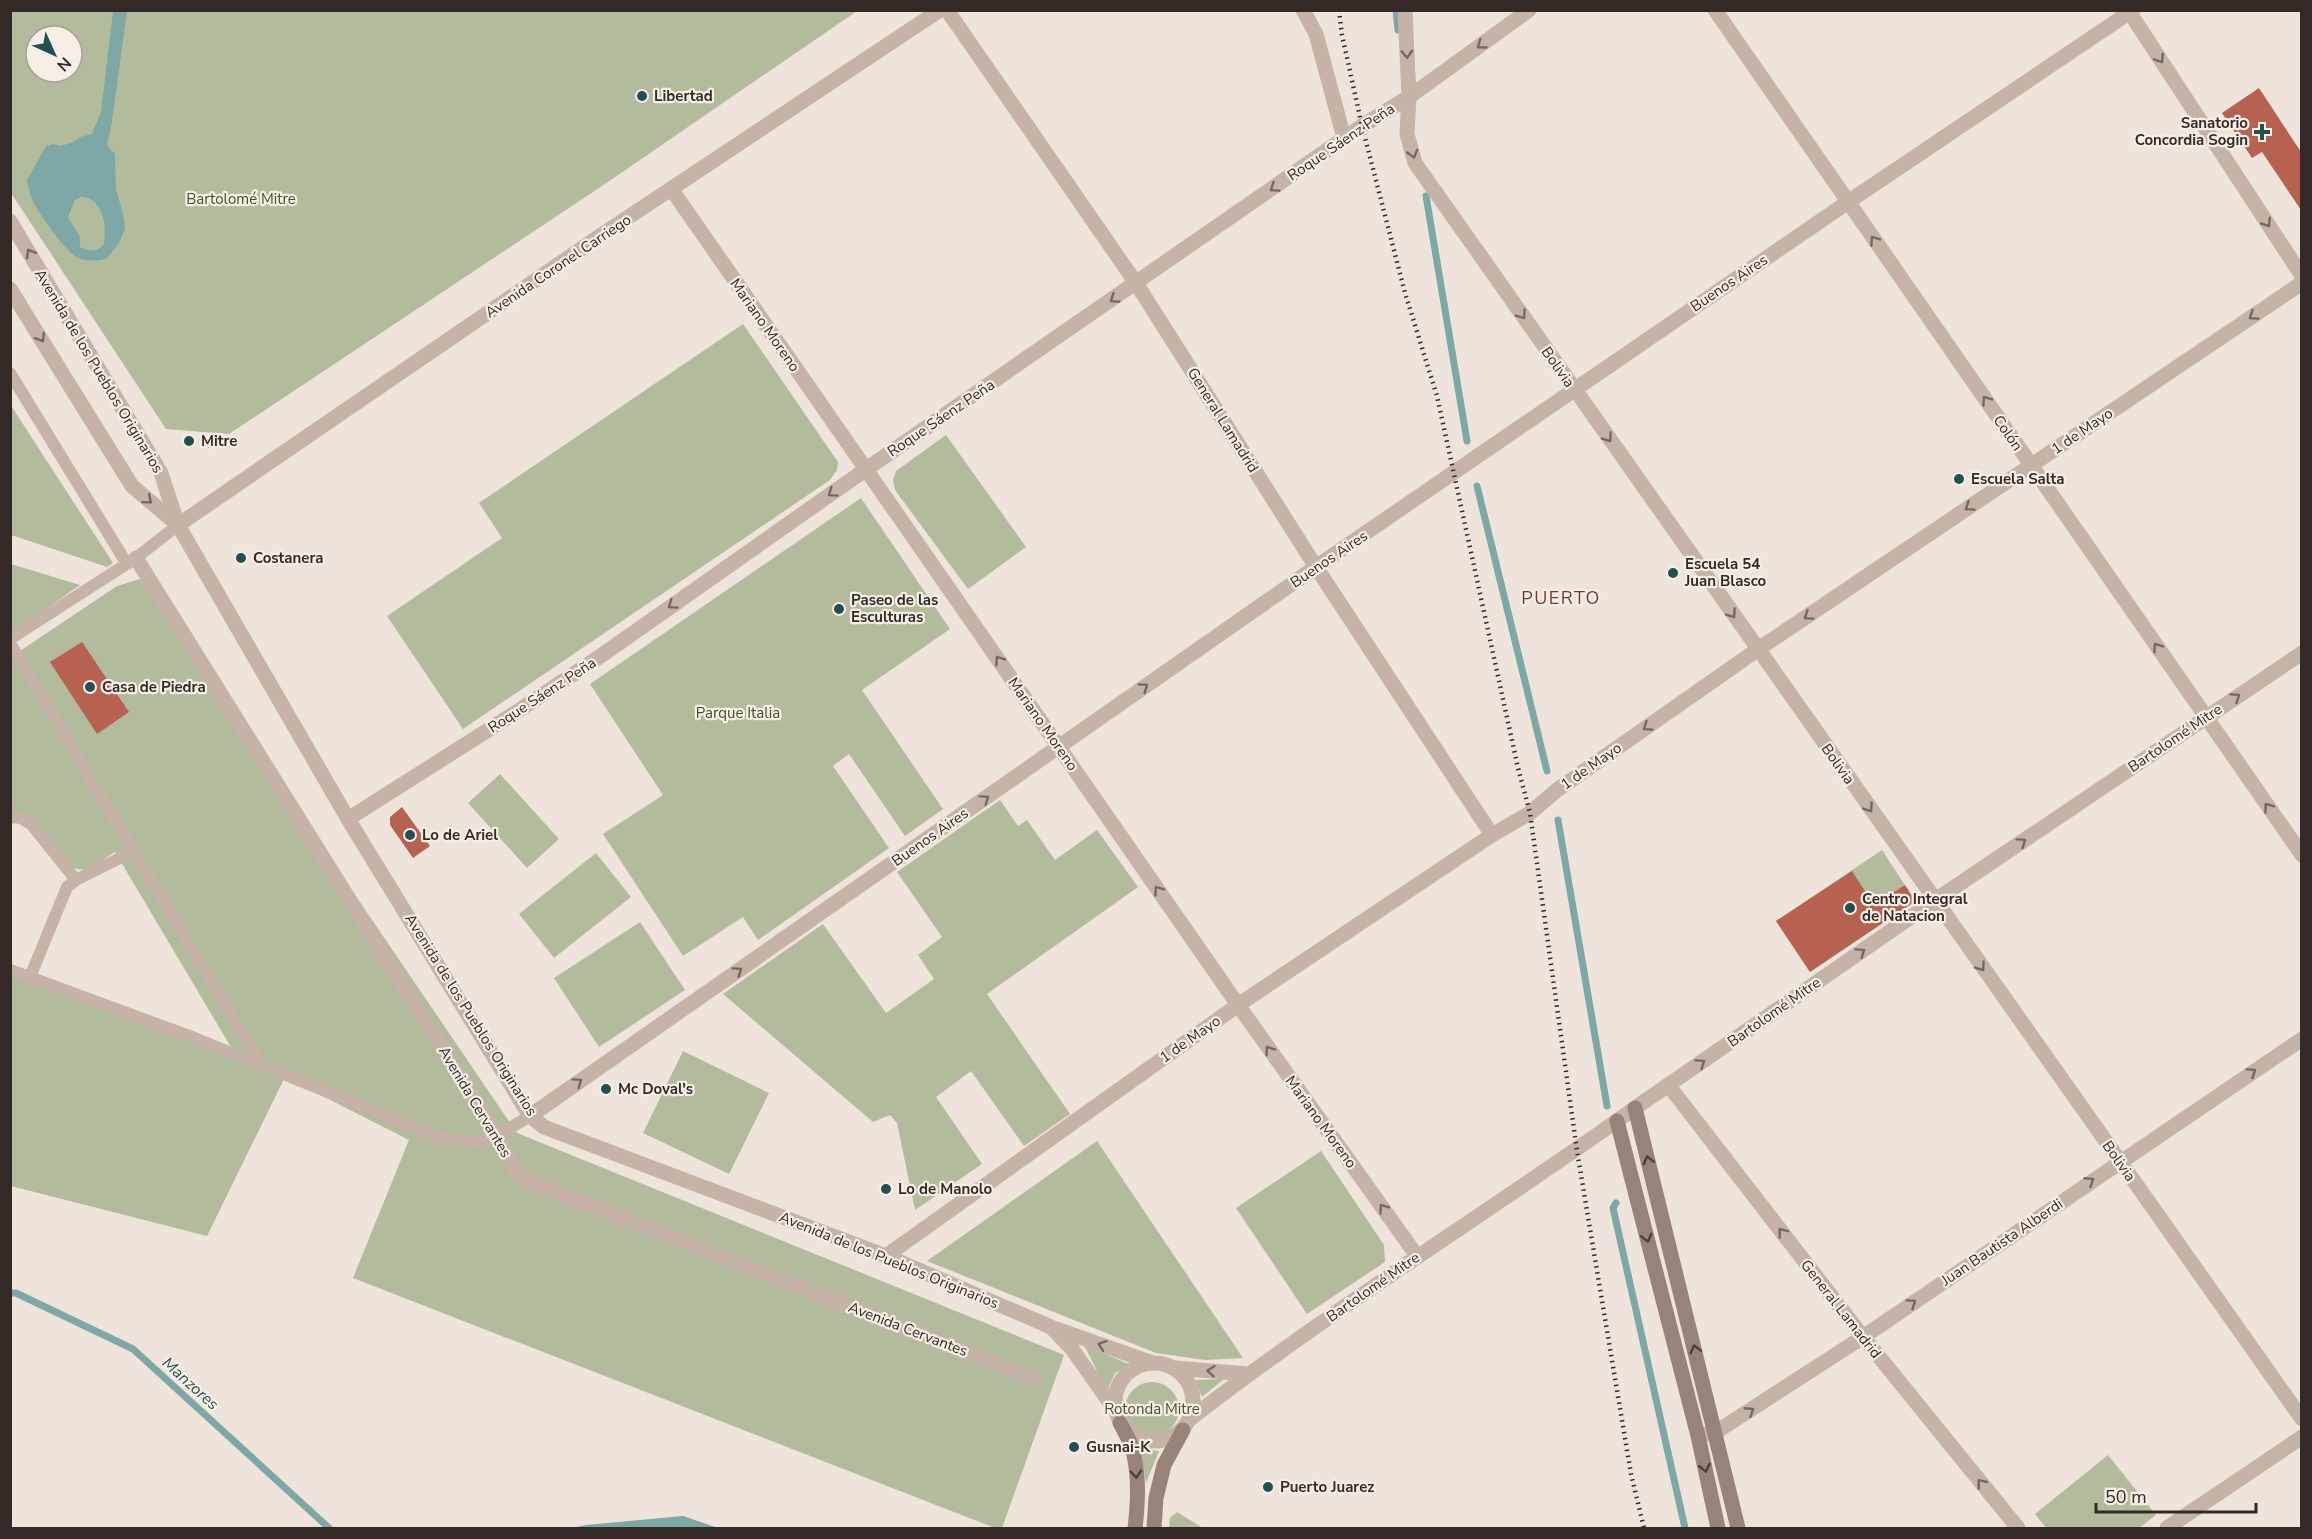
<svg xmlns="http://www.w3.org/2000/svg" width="2312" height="1539" viewBox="0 0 2312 1539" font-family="'Nunito Sans',sans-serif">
	<rect width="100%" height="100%" fill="#eee4db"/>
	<path fill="#b3bb9d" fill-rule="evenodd" d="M10,11H857L608,182L229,434L166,429L11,193ZM36,36H72V72H36Z
		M743,324L838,462L837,470L830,480L463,729L387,616L502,538L479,503Z
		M10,404L113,563L107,567L11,535Z
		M946,435L1026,547L968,589L895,490L893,480L896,471Z
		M861,498L950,629L862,690L943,809L905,836L849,754L833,766L889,848L758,940L743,917L683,956L603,834L663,795L590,684Z
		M11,564L80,585L11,634Z
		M140,579L517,1133L1064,1355L1002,1528H995L353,1278L409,1140L285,1077L207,1236L11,1186L10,976L235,1054L115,852C99,861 91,876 71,867L11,813V657L117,586Z
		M500,774L559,839L527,868L468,803Z
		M1000,800L1018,826L1027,820L1055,860L1097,830L1138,887L987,994L1070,1114L1024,1146L971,1071L936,1097L982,1164L915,1210L897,1123L890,1115L873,1122L723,994L823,924L886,1013L934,979L918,955L942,937L897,872Z
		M1882,850L1914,899L1912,904L1810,972L1776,921Z
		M596,853L631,897L554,958L519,914Z
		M640,922L685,990L599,1047L554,978Z
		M683,1051L769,1093L729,1174L643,1133Z
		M1097,1141L1243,1358L1205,1360L1156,1353L927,1261Z
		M1321,1151L1384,1245L1385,1262L1307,1314L1236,1208Z
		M1084,1345L1131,1365L1115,1373L1107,1391Z
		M1224,1379L1202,1397L1195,1380Z
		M1125 1409a27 27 0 1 1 54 0a27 27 0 1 1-54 0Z
		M1141,1449L1159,1451L1146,1483Z
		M2108,1455L2156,1515L2139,1528H2046L2035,1514Z
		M1177,1512L1203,1528H1169L1170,1518Z"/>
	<path fill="#7da8a6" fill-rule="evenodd" d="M113,11H127L112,121L107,145L115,154L116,190L123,213L125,229L119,243L106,259C97,260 87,262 78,258C66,252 44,220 36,207C31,199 29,190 27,180L46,146L53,144L61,146L73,142L80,137L92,134L101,112ZM81,197C104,198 107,227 104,244C96,252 90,252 80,247V237L68,217L75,200Z
		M683,1516L718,1528H572L586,1525Z"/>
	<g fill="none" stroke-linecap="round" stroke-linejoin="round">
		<path stroke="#7da8a6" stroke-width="7" d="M1396,10L1398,30
			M1426,196L1467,441
			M1477,486L1547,771
			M1558,820L1607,1106
			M1616,1203L1613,1208L1685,1528
			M10,1293H16L133,1349L329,1528"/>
	</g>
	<path fill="#b76150" d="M2259,88L2301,152V210L2262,152L2252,158L2222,113Z
		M82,642L129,712L97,734L50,662Z
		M402,807L430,846L413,858L390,825V817Z
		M1852,871L1874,905L1905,885L1915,901L1810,972L1776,921Z"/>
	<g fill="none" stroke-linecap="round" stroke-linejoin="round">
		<path stroke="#c5b3a8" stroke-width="12" d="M10,373L127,564
			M10,639L136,558L178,525
			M10,643L260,1063
			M10,817L21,818L31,824L76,880
			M10,970L192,1037L441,1138L478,1142L497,1136L530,1116
			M30,977L67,887L76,880L134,851"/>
		<path stroke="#c5b3a8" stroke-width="15" d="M136,558L497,1136L520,1178L1035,1379"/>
		<path stroke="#c5b3a8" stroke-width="15" d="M947,10L1136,283L1316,567L1492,835
			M1303,10L1316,34L1344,138
			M1405,10L1409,97L1407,134L1415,163L2302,1419
			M1715,10L2302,855
			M2128,10L2302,276
			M672,190L1238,1005L1417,1256
			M348,819L518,711L602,655L865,470L1362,126L1409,97L1529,10
			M1669,1086L1863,1337L2018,1528
			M1635,1108L1934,901L2302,653
			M530,1116L1316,567L1848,202L2133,10
			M886,1256L1238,1005L1492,835L1530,813L1557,790L1757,650L2302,283
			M1698,1436L1716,1432L1863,1337L2302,1039
			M2167,1528L2302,1437"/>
		<path stroke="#c5b3a8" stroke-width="15" d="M10,221L161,473L178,525L348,819L530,1116L544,1127L886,1256L1051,1327L1153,1363
			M10,289L132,486L178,525
			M178,525L600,236L940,10
			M1053,1329L1072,1349L1115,1410
			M1115 1402a39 39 0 1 1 78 0a39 39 0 1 1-78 0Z
			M1175,1368L1248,1374
			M1190,1419C1333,1308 1488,1213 1635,1108"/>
		<path stroke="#98837a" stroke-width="15" d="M1635,1108L1738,1528
			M1617,1121L1698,1436L1718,1528
			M1120,1423C1124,1431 1130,1440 1132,1448C1140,1473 1138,1503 1135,1528
			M1154,1528L1156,1498L1164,1465L1183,1430"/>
		<path stroke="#332a27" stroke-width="4.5" stroke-dasharray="1.5 4.5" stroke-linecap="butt" d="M1339,10L1342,35L1362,126L1405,293L1437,396L1518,768L1530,813L1577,1151L1631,1474L1644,1528"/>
	</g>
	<defs><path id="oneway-chevron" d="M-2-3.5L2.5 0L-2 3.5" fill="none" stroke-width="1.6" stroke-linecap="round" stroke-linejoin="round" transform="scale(1.5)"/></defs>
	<g stroke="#756861">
		<use href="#oneway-chevron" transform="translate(1481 45) rotate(144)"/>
		<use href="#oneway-chevron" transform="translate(1407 54) rotate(87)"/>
		<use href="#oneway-chevron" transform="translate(2160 59) rotate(57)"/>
		<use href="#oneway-chevron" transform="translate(1413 154) rotate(74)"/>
		<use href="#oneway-chevron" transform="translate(1274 188) rotate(145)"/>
		<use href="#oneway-chevron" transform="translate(2267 223) rotate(57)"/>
		<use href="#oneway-chevron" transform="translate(1874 240) rotate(-125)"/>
		<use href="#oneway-chevron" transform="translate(30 253) rotate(-121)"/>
		<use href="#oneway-chevron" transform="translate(1114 299) rotate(146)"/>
		<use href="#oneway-chevron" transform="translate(1522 315) rotate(55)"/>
		<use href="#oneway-chevron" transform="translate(2253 316) rotate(146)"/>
		<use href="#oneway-chevron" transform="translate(41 338) rotate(58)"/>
		<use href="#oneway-chevron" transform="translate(1986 400) rotate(-125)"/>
		<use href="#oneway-chevron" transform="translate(1608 438) rotate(55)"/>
		<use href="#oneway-chevron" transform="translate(832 493) rotate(145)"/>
		<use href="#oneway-chevron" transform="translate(148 500) rotate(40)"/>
		<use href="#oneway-chevron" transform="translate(1969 507) rotate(146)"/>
		<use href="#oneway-chevron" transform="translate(672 605) rotate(145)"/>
		<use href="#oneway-chevron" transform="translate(1732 614) rotate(55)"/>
		<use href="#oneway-chevron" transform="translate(1808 616) rotate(146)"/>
		<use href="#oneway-chevron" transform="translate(2157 647) rotate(-125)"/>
		<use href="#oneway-chevron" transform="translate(999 660) rotate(-125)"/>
		<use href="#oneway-chevron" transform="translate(1144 687) rotate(-35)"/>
		<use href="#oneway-chevron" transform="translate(2236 697) rotate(-34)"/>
		<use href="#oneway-chevron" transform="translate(1647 727) rotate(145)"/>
		<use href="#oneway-chevron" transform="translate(985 799) rotate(-35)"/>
		<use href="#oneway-chevron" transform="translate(2268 807) rotate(-125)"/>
		<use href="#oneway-chevron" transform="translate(1869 808) rotate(55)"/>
		<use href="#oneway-chevron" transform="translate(2022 842) rotate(-34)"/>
		<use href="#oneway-chevron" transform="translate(1158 890) rotate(-125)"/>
		<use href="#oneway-chevron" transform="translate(1861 952) rotate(-35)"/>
		<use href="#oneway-chevron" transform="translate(1981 967) rotate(55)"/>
		<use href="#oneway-chevron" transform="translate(738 971) rotate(-35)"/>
		<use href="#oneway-chevron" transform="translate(1269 1050) rotate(-126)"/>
		<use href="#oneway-chevron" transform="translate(1701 1063) rotate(-35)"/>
		<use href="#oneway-chevron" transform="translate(2252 1072) rotate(-34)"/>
		<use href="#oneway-chevron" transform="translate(578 1082) rotate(-35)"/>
		<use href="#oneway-chevron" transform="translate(2090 1181) rotate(-34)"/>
		<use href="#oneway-chevron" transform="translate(1383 1208) rotate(-126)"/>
		<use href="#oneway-chevron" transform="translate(1782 1232) rotate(-128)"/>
		<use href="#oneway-chevron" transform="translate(1912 1303) rotate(-34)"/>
		<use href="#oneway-chevron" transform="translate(1102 1345) rotate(-161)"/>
		<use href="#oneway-chevron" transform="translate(1211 1371) rotate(-175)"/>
		<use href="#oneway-chevron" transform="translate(1750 1411) rotate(-33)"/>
		<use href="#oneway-chevron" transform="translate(1981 1483) rotate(-129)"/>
	</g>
	<g stroke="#4c403c">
		<use href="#oneway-chevron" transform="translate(1648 1160) rotate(-104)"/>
		<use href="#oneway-chevron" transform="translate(1647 1238) rotate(76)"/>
		<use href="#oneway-chevron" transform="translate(1695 1349) rotate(-104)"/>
		<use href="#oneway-chevron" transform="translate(1705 1468) rotate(77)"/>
		<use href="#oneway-chevron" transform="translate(1136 1474) rotate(85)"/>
	</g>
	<g fill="#224f4f" stroke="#f7eee6" stroke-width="2">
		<circle cx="642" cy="96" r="6"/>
		<path d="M2259 123h6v6h6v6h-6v6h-6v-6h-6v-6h6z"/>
		<circle cx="189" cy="441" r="6"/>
		<circle cx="1959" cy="479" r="6"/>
		<circle cx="241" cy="558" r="6"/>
		<circle cx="1673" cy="573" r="6"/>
		<circle cx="839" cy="609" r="6"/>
		<circle cx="90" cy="687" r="6"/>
		<circle cx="410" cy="835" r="6"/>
		<circle cx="1850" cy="908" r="6"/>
		<circle cx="606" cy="1089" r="6"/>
		<circle cx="886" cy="1189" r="6"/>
		<circle cx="1074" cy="1447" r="6"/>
		<circle cx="1268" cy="1487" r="6"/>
	</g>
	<g text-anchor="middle" stroke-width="4.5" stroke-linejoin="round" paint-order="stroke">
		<g font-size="15" font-weight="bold" fill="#332a27" stroke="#f7eee6" text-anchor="start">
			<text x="654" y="101">Libertad</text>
			<text x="2248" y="128" text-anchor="end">Sanatorio<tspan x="2248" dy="17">Concordia Sogin</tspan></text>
			<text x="201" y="446">Mitre</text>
			<text x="1971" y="484">Escuela Salta</text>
			<text x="253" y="563">Costanera</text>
			<text x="1685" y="569">Escuela 54<tspan x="1685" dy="17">Juan Blasco</tspan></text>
			<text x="851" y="605">Paseo de las<tspan x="851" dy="17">Esculturas</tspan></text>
			<text x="102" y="692">Casa de Piedra</text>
			<text x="422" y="840">Lo de Ariel</text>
			<text x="1862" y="904">Centro Integral<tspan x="1862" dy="17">de Natacion</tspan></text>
			<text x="618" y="1094">Mc Doval's</text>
			<text x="898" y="1194">Lo de Manolo</text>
			<text x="1086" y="1452">Gusnai-K</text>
			<text x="1280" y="1492">Puerto Juarez</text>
		</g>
		<g font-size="15" fill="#332a27" stroke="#f7eee6">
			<text transform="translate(1341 142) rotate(-34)" y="5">Roque Sáenz Peña</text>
			<text transform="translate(558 266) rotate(-34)" y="5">Avenida Coronel Carriego</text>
			<text transform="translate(1729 283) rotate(-34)" y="5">Buenos Aires</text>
			<text transform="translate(765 325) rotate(55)" y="5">Mariano Moreno</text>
			<text transform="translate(1558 367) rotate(55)" y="5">Bolivia</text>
			<text transform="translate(99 371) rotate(59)" y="5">Avenida de los Pueblos Originarios</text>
			<text transform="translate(941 418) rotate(-34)" y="5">Roque Sáenz Peña</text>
			<text transform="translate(1223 420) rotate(58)" y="5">General Lamadrid</text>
			<text transform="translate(2082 431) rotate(-34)" y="5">1 de Mayo</text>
			<text transform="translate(2008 433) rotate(55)" y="5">Colón</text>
			<text transform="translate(1329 559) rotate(-34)" y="5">Buenos Aires</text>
			<text transform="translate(542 695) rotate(-33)" y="5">Roque Sáenz Peña</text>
			<text transform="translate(1043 724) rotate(55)" y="5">Mariano Moreno</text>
			<text transform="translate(2175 738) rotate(-34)" y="5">Bartolomé Mitre</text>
			<text transform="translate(1838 764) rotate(55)" y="5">Bolivia</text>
			<text transform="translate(1591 766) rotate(-35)" y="5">1 de Mayo</text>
			<text transform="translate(930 837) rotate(-35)" y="5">Buenos Aires</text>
			<text transform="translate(1774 1012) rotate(-35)" y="5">Bartolomé Mitre</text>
			<text transform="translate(471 1015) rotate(58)" y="5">Avenida de los Pueblos Originarios</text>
			<text transform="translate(1190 1039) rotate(-35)" y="5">1 de Mayo</text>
			<text transform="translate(475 1102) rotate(59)" y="5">Avenida Cervantes</text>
			<text transform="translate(1321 1122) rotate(54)" y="5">Mariano Moreno</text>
			<text transform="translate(2119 1161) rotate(55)" y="5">Bolivia</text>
			<text transform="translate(2002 1242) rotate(-34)" y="5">Juan Bautista Alberdi</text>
			<text transform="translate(889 1260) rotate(22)" y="5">Avenida de los Pueblos Originarios</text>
			<text transform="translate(1373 1287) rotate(-35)" y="5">Bartolomé Mitre</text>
			<text transform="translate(1841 1309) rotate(52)" y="5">General Lamadrid</text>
			<text transform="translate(908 1329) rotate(21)" y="5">Avenida Cervantes</text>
		</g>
		<g font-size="15" fill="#454e2e" stroke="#f7eee6">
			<text x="241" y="204">Bartolomé Mitre</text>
			<text x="738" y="718">Parque Italia</text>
			<text x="1152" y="1414">Rotonda Mitre</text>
		</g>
		<g font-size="16" font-style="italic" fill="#224f4f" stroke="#f7eee6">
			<text transform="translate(191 1383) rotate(42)" y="6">Manzores</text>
		</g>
		<g font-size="18" letter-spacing="1.5" fill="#78372a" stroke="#f7eee6">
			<text x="1561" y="604">PUERTO</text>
		</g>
	</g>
	<rect width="2312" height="1539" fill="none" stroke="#332a27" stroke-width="24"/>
	<g transform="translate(54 54) rotate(135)"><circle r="28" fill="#f7eee6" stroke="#a9a09a" stroke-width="1.5"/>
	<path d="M0-4.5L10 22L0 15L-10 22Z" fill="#224f4f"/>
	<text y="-9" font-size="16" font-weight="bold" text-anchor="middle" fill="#332a27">N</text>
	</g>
	<path d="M2096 1503v9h160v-9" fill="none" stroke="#332a27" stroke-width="3"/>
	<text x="2105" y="1503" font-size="18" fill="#332a27" stroke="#f7eee6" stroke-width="4.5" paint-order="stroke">50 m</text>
</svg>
